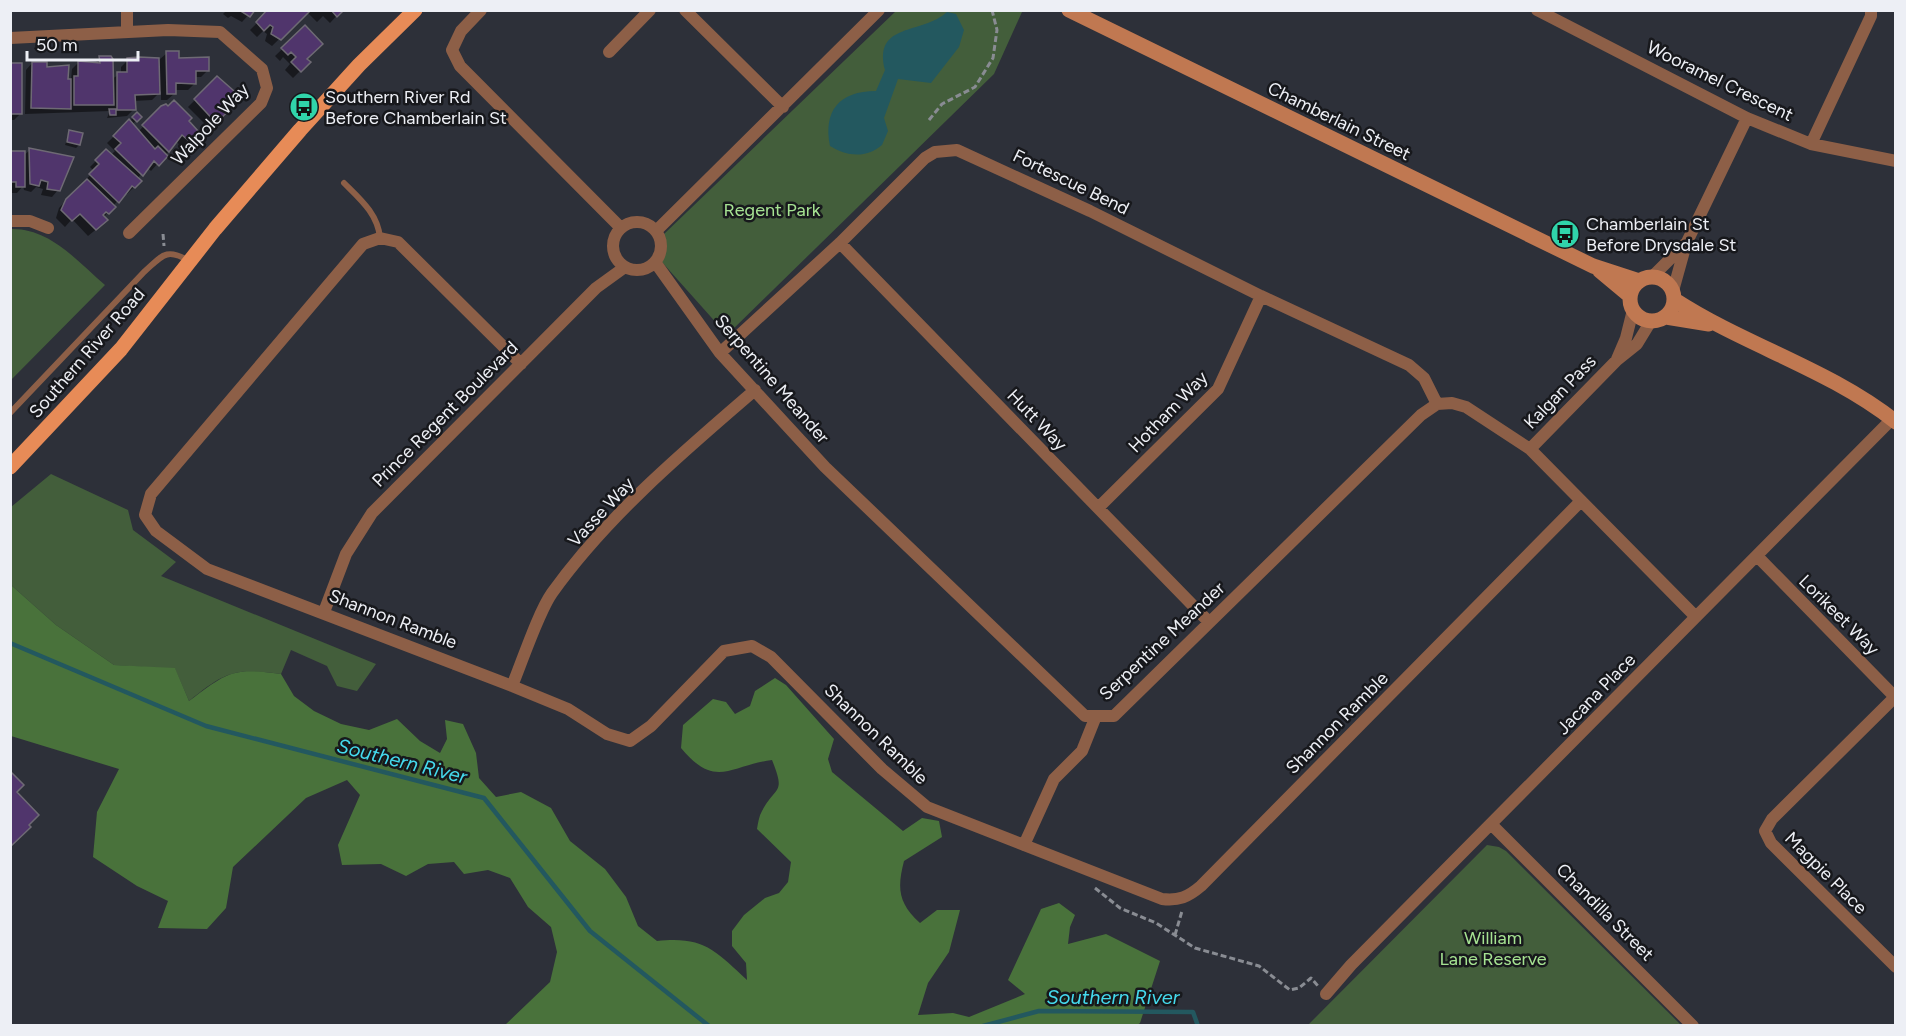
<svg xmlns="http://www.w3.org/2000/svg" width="1906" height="1036" viewBox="0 0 1906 1036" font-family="Figtree,sans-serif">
	<rect width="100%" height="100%" fill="#2d3039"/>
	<path fill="#435e3b" d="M1018,10L1022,12L994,74L727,335L661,261L659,247L664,234L896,11Z
		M11,229C50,228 77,261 105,285L11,380Z
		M51,474L128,510L133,530L176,562L161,576L376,664L357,691L337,686L327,666L291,650L281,674C234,668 226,671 189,701L175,669L114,665L56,625L11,585V507Z
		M1487,845L1499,847L1506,851L1681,1025H1308Z"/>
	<path fill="#49723b" d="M11,585L56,625L114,665L175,668L189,701C228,672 232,667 281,674L294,696L314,711L341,724L369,730L397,719L420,741L440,753L447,739L445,720L463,724L476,753L479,778L496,797L521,792L551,808L570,841L605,869L626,897L638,926L657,941C703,936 715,950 747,980L746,963L732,946V931L744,915L765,898L779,893L788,882L791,862L757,829C758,823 759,816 762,811C776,785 786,795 772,760C730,765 716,790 681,748L683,725L713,699L726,702L735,714L750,706L755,691L775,678L786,685L834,739L828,759L832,772L903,831L922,818L939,821L942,837L904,861C897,888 898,903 920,923L937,910H960L949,952L928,983L918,1015L953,1013L969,1017L1025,994L1008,980L1041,909L1059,903L1075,915L1070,927L1068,944L1106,934L1160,961L1140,1023L1136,1026L505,1025L550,982L557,952L551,927L528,907L510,878L488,870L464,874L454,862L428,864L406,876L381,864L342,865L338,845L360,795L347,780L306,798L233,867L226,908L207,929L158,928L168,901L137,886L93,857L97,812L119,769L11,736Z"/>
	<path fill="#23585f" d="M947,12L956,14L964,30L959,47L931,83L898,79L884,118L888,131L882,145C866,159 846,156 830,146C823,111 839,91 876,91L885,70C873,22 922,35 947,12Z"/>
	<path fill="#0007" d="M154,10H197L154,11Z
		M227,10H253L242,22L231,16L228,18L223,14Z
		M270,10H342L330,23L323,16L317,22L307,12L272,46L265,41L267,34L263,31L257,37L250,30Z
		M305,27V59L309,62L293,78L285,70L290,64L283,57L280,61L275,56Z
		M167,53L208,70L201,77H195V83L188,90H174V94L167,100H161V91L152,100L134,101V109L127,116L107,118L110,111L25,114L26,70L32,63L71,80L72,69L79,62L94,64L100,58L112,79L121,73V67L128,60L160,59Z
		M10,65L21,113L14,120H10Z
		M217,78L240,98L209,128L188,107Z
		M162,107L187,121L196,132L181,147L177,142L151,171L147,167L137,179L140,181L127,194L125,192L103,218L99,227L88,236L72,219L65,227L56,218L59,208L94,171L90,167L106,151L111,155L115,151L107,143L137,114L139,117L132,125L138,132Z
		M70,132L79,145L76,148L65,145Z
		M30,150L58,190L52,197L41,195L43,189L36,187L31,192L24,190L23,186L17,193H10V153L23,156Z"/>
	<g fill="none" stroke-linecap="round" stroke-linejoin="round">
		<path stroke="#23585f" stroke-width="4.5" d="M10,643L206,726L484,798L590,931L709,1026
			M983,1026L1039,1011L1193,1012L1198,1026"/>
	</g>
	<path fill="#50356c" stroke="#6e6a74" stroke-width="1.5" d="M239,10H255L250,17Z
		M267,10H307L309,12L281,40L271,34L273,27L270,25L264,31L256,22Z
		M331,10H344L337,17Z
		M305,25L323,44L307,59L311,62L301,72L291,62L296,57L291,52L288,55L281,48Z
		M166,51H179V58L209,57V71H196V84L176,83V94H167Z
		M99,56H111L113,59L114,105H74V76H78V61L100,63Z
		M139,57L159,58L160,94L135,95L136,110H117V72H127V58Z
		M32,62H47V67L69,65L68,79H71V109L31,108Z
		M10,63H22V114H10Z
		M217,76L242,98L216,123L194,99Z
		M174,100L192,118L189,121L199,132L189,141L182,135L169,152L142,125L161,106L166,104L168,106Z
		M109,109H116V115H110Z
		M137,112L142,117L137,122L132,117Z
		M129,119L155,149L158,146L168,156L159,166L154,161L143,176L115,149L121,143L113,136Z
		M69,130L83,133L80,145L67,142Z
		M29,148L74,157L60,191L47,189L48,182L41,180L39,186L30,184Z
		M106,149L142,181L135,188L132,186L119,203L89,174L99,164L95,160Z
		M10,151H25V187H16V182H10Z
		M87,179L116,207L109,214L106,212L103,215L108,220L96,230L80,214L72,221L61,210L66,199Z
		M10,771L24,785L17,792L39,815L29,825L31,827L10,847Z"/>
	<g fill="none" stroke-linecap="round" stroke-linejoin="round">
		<path stroke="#898c93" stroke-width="3" stroke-dasharray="6 3" stroke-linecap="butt" d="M929,120L942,104L975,87L993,58L997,30L992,10
			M163,234L164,246
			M1095,888L1120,908L1156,923L1195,948L1259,966L1290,990L1299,988L1311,978L1318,986
			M1175,935L1182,911"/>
		<path stroke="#8d5f47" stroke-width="6" d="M344,183C360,199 378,214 380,238
			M10,413L144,272C162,256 166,247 189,261"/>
		<path stroke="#8d5f47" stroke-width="12" d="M127,10V31
			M481,10L461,31L452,50L460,66L621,228
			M685,10L783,107
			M1537,10L1747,118L1811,144L1896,161
			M10,38L168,30L220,32L262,69L267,88L261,103L129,233
			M609,52L650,10
			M1811,144L1871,16V10
			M10,221H30L48,228
			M613 246a24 24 0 1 1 48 0a24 24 0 1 1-48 0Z
			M656,231L879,10
			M840,243L1209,622
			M655,262L720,353L825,467L1085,716H1114L1421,415L1437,404L1452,403L1466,407L1530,449L1696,617
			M1652,277L1685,244
			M1673,291L1686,244L1747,118
			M720,353L840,243L925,158L935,152L957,150L1090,211L1261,296L1409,365L1424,378L1437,404
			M1617,359L1626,338L1633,310
			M521,364L398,242L380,238L363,244L151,494L145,515L156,531L207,569L512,686L568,709L607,734L630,741L651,726L724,651L752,646L771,657L882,769L927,807L1162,899C1179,901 1188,897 1201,886L1580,502
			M1530,449L1617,360L1637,344L1651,321
			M1098,508L1218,389L1261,296
			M1758,557L1896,698
			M324,612L346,554L372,513L596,288L625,267
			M512,686C522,662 538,613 552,593C607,516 683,452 755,390
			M1895,697L1772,819L1765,831L1771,843L1896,967
			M1492,825L1693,1026
			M1024,845L1054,779L1082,751L1096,716
			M1326,994L1351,965L1892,419"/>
		<path stroke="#c07851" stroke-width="15" d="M1069,10L1593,266L1639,281
			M1600,271L1630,296
			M1630 299a22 22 0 1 1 44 0a22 22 0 1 1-44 0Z
			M1675,300C1746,346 1829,369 1896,422
			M1666,317L1709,324"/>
		<path stroke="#e78b57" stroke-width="15" d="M10,467L121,349L215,229L300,130L359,65L415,10"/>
	</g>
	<defs>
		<g id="bus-disc" transform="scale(1.5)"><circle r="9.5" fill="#30d4aa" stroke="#17181c"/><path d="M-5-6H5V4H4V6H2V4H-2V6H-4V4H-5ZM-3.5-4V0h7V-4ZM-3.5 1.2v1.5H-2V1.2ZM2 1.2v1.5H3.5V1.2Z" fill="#111"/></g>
	</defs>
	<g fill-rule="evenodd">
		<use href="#bus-disc" x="304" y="107"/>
		<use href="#bus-disc" x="1565" y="234"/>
	</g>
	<g text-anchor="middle" stroke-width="5" stroke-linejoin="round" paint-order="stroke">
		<g font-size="18" fill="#edeff5" stroke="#17181c">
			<text transform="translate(1720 81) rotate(26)" y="6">Wooramel Crescent</text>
			<text transform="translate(1339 121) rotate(26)" y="6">Chamberlain Street</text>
			<text transform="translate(210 124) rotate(-47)" y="6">Walpole Way</text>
			<text transform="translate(1071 182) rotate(26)" y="6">Fortescue Bend</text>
			<text transform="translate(87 353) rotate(-49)" y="6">Southern River Road</text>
			<text transform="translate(772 379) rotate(49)" y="6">Serpentine Meander</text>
			<text transform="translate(1560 392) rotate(-46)" y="6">Kalgan Pass</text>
			<text transform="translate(1168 412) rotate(-46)" y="6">Hotham Way</text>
			<text transform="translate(445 414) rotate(-45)" y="6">Prince Regent Boulevard</text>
			<text transform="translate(1037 420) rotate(46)" y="6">Hutt Way</text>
			<text transform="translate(601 512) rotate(-47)" y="6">Vasse Way</text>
			<text transform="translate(1839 615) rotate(45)" y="6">Lorikeet Way</text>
			<text transform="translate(393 619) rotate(21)" y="6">Shannon Ramble</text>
			<text transform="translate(1162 641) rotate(-43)" y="6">Serpentine Meander</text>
			<text transform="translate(1596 694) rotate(-46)" y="6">Jacana Place</text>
			<text transform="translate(1337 723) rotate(-45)" y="6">Shannon Ramble</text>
			<text transform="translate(876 734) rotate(44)" y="6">Shannon Ramble</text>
			<text transform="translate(1826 873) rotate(45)" y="6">Magpie Place</text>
			<text transform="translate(1605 912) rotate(45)" y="6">Chandilla Street</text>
		</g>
		<g font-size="18" fill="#edeff5" stroke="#17181c" text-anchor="start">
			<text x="325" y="103">Southern River Rd<tspan x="325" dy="21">Before Chamberlain St</tspan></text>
			<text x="1586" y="230">Chamberlain St<tspan x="1586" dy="21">Before Drysdale St</tspan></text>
		</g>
		<g font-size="18" fill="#a6e392" stroke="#17181c">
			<text x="772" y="216">Regent Park</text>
			<text x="1493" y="944">William<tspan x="1493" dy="21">Lane Reserve</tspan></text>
		</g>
		<g font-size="20" font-style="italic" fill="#45daed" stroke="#17181c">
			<text transform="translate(402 761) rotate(14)" y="7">Southern River</text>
			<text x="1113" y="1004">Southern River</text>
		</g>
	</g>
	<rect width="1906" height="1036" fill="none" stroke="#edeff5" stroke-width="24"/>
	<path d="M27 51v9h111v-9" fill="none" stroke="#edeff5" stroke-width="3"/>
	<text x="36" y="51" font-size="18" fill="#edeff5" stroke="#17181c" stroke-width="4.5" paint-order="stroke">50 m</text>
</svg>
